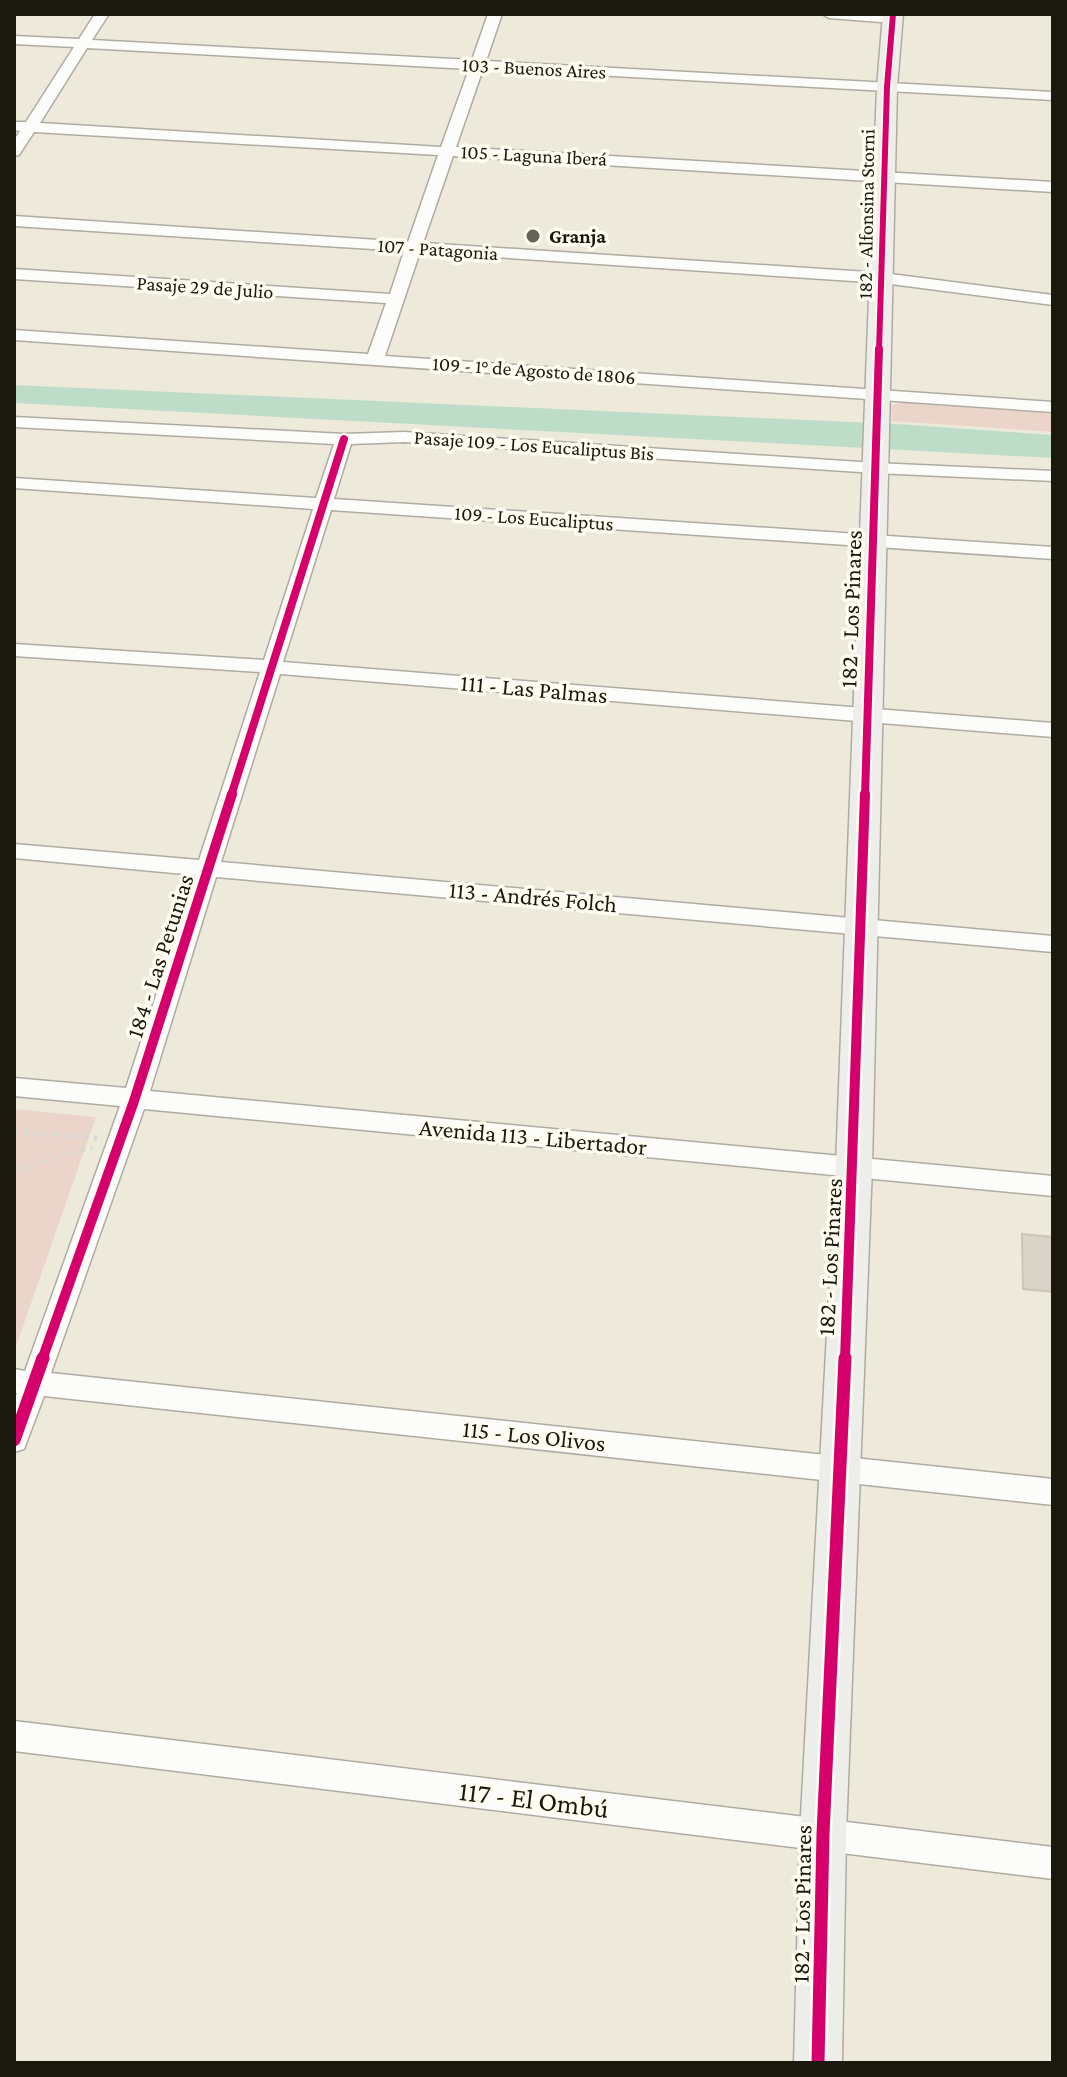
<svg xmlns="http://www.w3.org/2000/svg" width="1067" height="2077" viewBox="0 0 1067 2077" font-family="'Crimson Pro',serif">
	<rect width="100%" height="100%" fill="#eeeadb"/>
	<path fill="#ebd4ca" d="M902,402L1053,414V432L892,421L891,406Z
		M14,1109L96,1117L14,1352Z"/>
	<path fill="#beddc8" d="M14,385L897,424L1053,435V458L14,403Z"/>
	<path fill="#d9d3c8" stroke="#cbc5ba" stroke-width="2" d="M1022,1234L1053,1237V1292L1023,1289Z"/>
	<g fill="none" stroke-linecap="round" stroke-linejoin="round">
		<g stroke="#afaba0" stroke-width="3">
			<path id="street" d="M95,14H109L92,40L472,60L488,14H502L486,61L1053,92V100L483,69L456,147L1053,182V192L453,156L423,243L883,273L1053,295V305L883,283L420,252L385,356L1053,402V412L14,340V330L368,354L386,303L14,279V269L390,294L404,251L14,226V216L408,242L438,155L34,132L19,155L14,156V140L20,131L14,130V122H26L74,47L14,44V36L79,39ZM87,48L469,69L441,147L40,123Z
				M822,14H881L900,19L893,23L829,18Z
				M14,417L344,434L404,432L875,463L1053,471V481L875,473L404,442L351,444L334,499L1053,547V559L331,510L283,662L1053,723V737L280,674L221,862L1053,936V952L216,877L150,1091L1053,1176V1196L144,1109L51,1373L1053,1479V1505L44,1396L24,1449L14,1452V1401L17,1393H14V1369L25,1371L120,1106L14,1096V1078L126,1088L195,875L14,858V844L199,860L260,672L14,656V644L264,660L313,509L14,488V478L316,498L334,444L14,427Z
				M14,1721L1053,1847V1879L14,1751Z"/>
		</g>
		<g stroke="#afaba0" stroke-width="3">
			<path id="secondary" d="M883,14H903L897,87L872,1166L846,1834L842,2063H794L800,1834L836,1166L877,87Z"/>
		</g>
		<path stroke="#dad8d4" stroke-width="5" stroke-dasharray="4 6" stroke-linecap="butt" d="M14,1132L97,1138
			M14,1170L92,1147"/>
		<use href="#street" fill="#fcfcfa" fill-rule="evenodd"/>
		<use href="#secondary" fill="#edeee9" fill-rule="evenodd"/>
		<g stroke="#fffcf1" stroke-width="9">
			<path id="cycleway-far3" d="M879,351L887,87L893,14"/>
		</g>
		<g stroke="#fffcf1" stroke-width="12">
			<path id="cycleway-far2" d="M231,796L344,439
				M865,796L879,349"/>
		</g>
		<g stroke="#fffcf1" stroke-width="15">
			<path id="cycleway-far1" d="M42,1360L134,1101L232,794
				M845,1360L865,794"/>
		</g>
		<g stroke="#fffcf1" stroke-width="18">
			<path id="cycleway" d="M14,1440L43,1358
				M818,2063L823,1834L845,1358"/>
		</g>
		<use href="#cycleway-far3" stroke="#d6006c" stroke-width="6"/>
		<use href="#cycleway-far2" stroke="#d6006c" stroke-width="8"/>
		<use href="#cycleway-far1" stroke="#d6006c" stroke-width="10"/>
		<use href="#cycleway" stroke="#d6006c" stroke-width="13"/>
	</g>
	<circle fill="#656256" stroke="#fffcf1" stroke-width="3" cx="533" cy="236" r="8"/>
	<g text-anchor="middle" stroke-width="7" stroke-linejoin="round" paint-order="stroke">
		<g font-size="20" fill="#1b180e" stroke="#fffcf1">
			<text transform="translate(534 68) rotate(3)" y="7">103 - Buenos Aires</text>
			<text transform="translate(534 155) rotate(3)" y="7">105 - Laguna Iberá</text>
			<text transform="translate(866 214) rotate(-89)" y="7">182 - Alfonsina Storni</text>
			<text transform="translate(438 249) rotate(4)" y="7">107 - Patagonia</text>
			<text transform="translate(205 287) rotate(4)" y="7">Pasaje 29 de Julio</text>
			<text transform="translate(534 370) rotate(4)" y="7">109 - 1° de Agosto de 1806</text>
			<text transform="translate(534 445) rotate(4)" y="7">Pasaje 109 - Los Eucaliptus Bis</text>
			<text transform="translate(534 518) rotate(4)" y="7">109 - Los Eucaliptus</text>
		</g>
		<g font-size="20" font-weight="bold" fill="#1b180e" stroke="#fffcf1" text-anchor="start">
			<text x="549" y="243">Granja</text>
		</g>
		<g font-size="24" fill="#1b180e" stroke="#fffcf1">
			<text transform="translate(851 609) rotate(-88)" y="8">182 - Los Pinares</text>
			<text transform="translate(534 689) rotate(5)" y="8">111 - Las Palmas</text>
			<text transform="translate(533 897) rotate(5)" y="8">113 - Andrés Folch</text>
			<text transform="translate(160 956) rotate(-72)" y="8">184 - Las Petunias</text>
			<text transform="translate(533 1137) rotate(5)" y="8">Avenida 113 - Libertador</text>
			<text transform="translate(830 1257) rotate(-87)" y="8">182 - Los Pinares</text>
			<text transform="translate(534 1436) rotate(6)" y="8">115 - Los Olivos</text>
			<text transform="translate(802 1904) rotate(-89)" y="8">182 - Los Pinares</text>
		</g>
		<g font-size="28" fill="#1b180e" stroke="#fffcf1">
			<text transform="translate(534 1799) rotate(7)" y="10">117 - El Ombú</text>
		</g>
	</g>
	<rect width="1067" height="2077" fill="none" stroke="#1b180e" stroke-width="32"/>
</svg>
